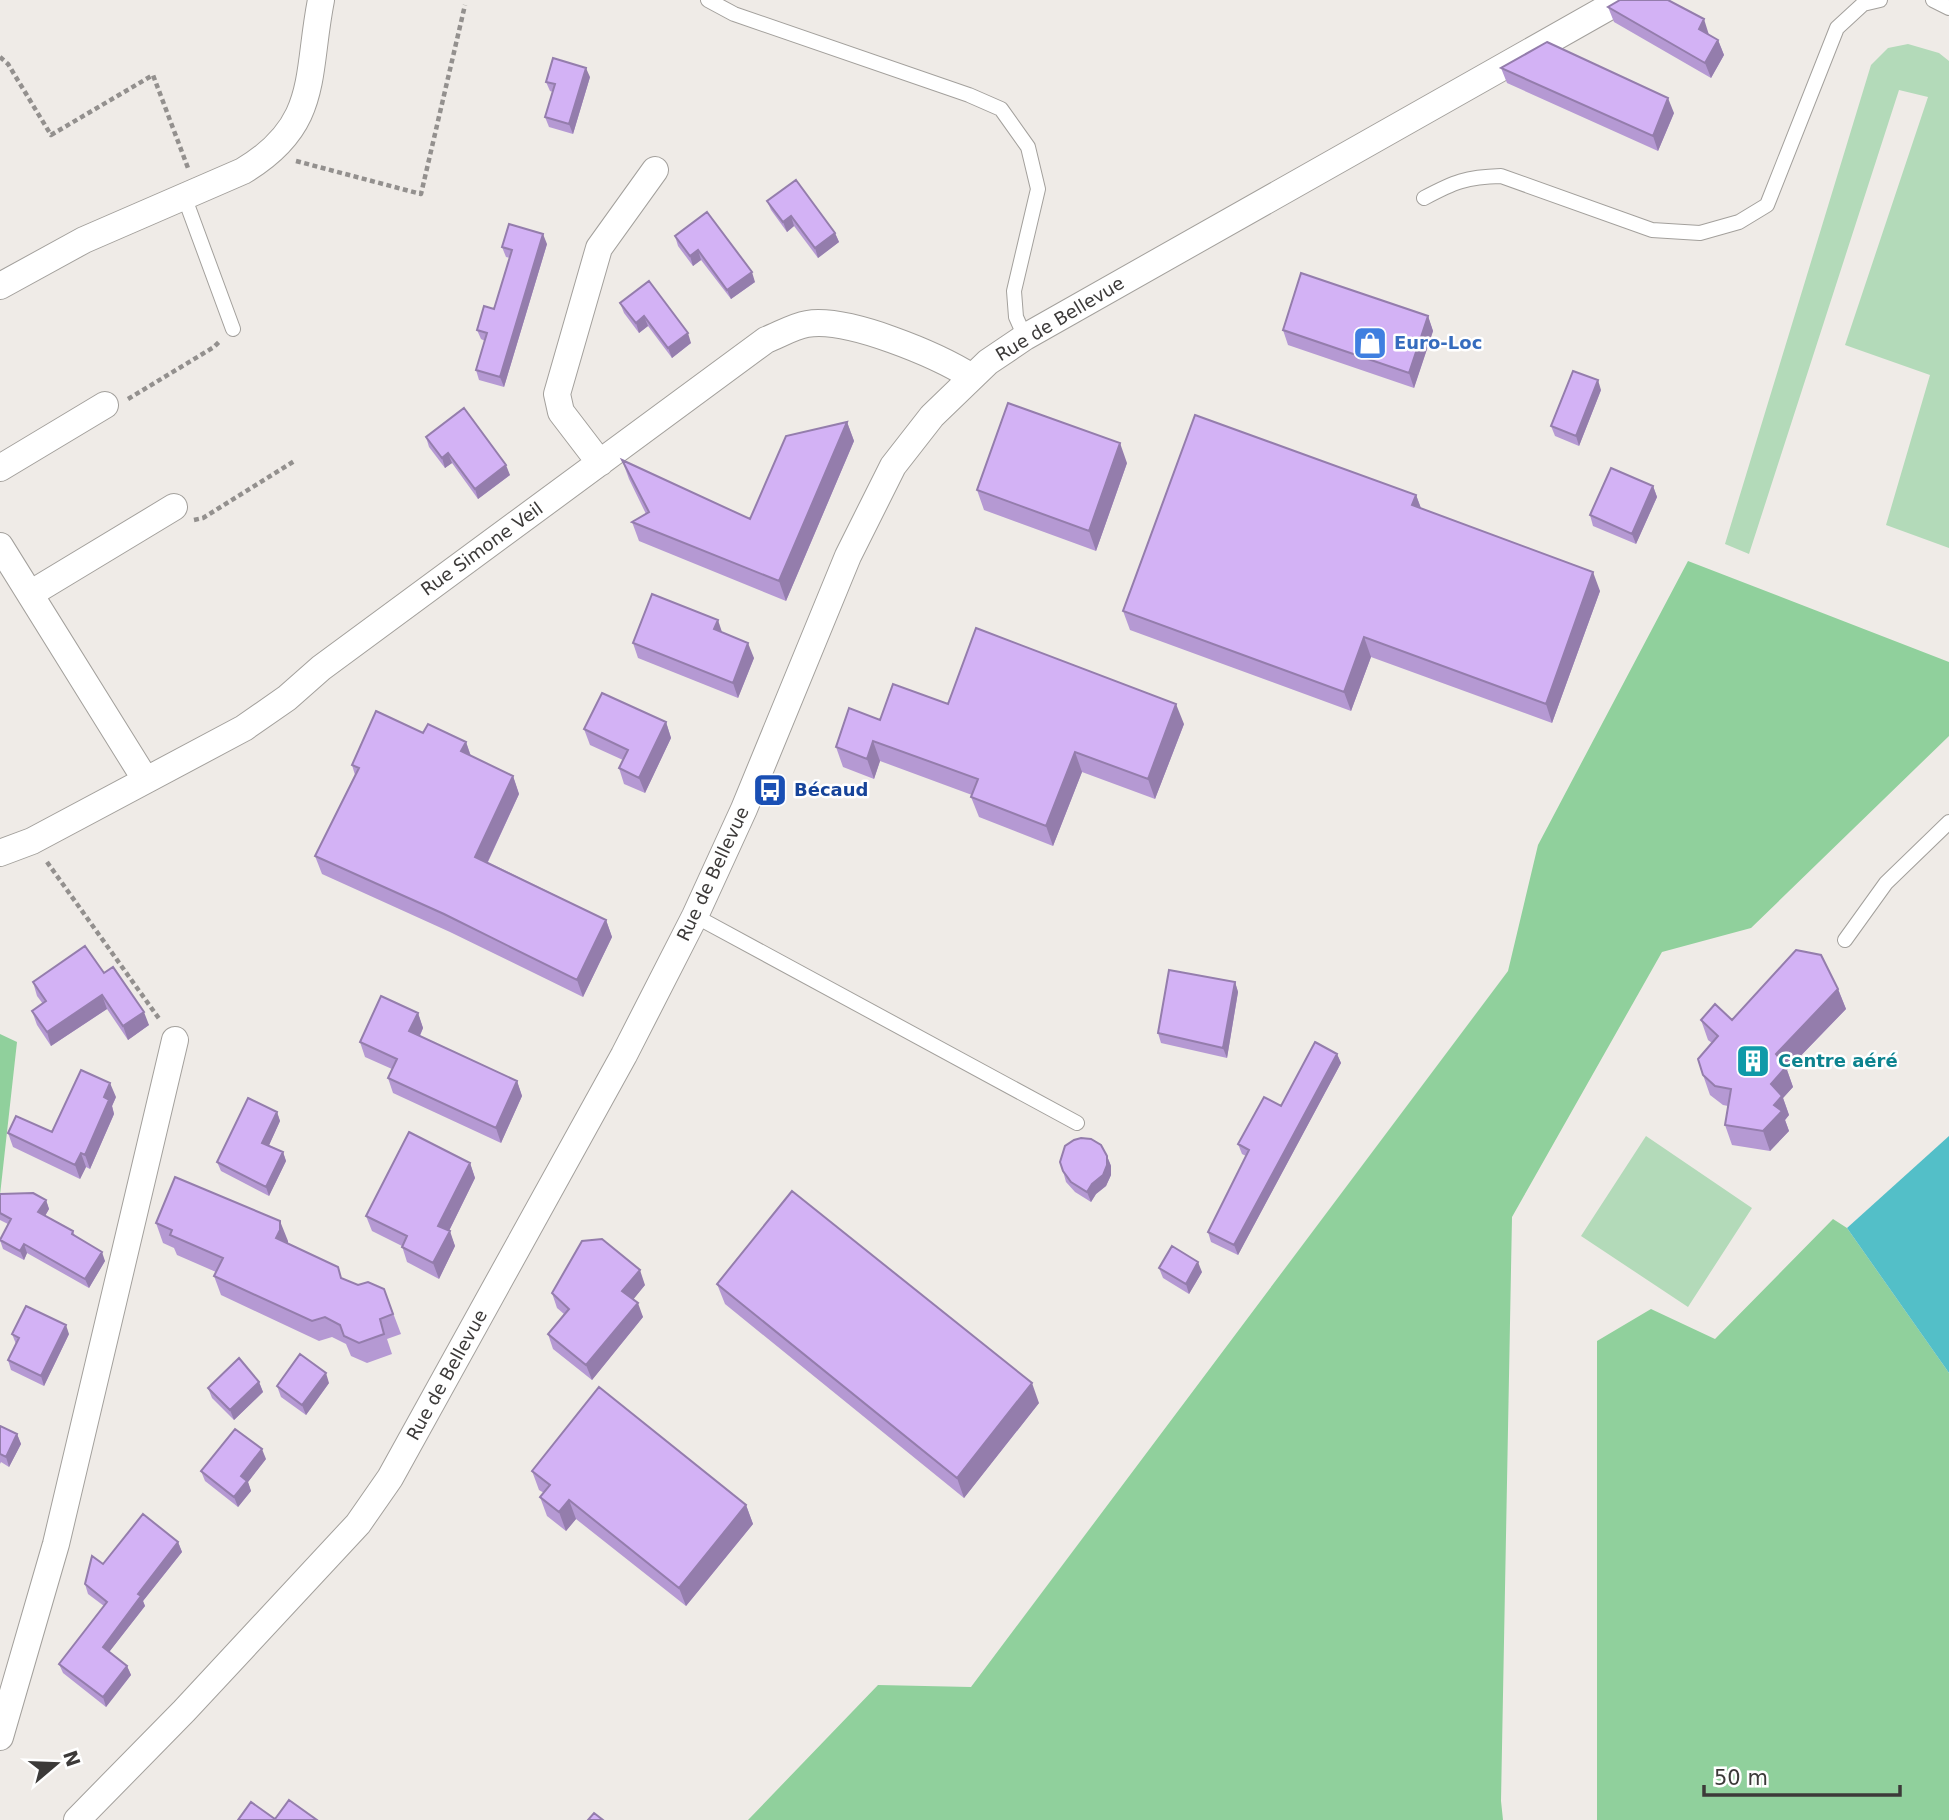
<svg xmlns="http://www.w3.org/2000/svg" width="1949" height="1820" viewBox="0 0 1949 1820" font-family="'DejaVu Sans',sans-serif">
	<rect width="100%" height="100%" fill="#efebe7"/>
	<path fill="#b3dab9" d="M1908,44L1939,53L1949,61V548L1886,525L1930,375L1845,345L1928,97L1899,90L1749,554L1725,544L1871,65L1888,48Z
		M1646,1136L1752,1208L1688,1307L1581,1236Z"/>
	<path fill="#90d09c" d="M1688,561L1949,662V736L1751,928L1662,952L1512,1217L1501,1801L1503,1820H748L878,1685L971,1687L1508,971L1538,845Z
		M0,1034L17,1042L0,1195Z
		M1833,1219L1847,1228L1949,1373V1820H1597V1341L1651,1309L1715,1339Z"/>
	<path fill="#53bfc8" d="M1949,1136V1373L1847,1228Z"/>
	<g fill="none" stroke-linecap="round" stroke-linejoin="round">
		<g stroke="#a3a09c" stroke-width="16">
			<path id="service" d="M708,0L734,14L969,95L1001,109L1028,147L1038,189L1014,291L1016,317L1025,337
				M1933,0L1949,8
				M184,196L233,329
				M1424,198C1454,182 1466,177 1501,176L1652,230L1700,233L1739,222L1767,205L1837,28L1863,4L1880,0
				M695,916L1077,1123
				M1845,940L1886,883L1949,822"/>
		</g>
		<g stroke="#a3a09c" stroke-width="28">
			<path id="minor" d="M0,286L84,240L243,171C320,125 306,76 321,0
				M600,463L561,412L557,394L599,248L655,170
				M0,468L105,405
				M0,546L145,779
				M30,594L174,507
				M0,853L32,841L244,728L287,698L321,668L766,340C779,335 794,326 807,324C848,317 937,355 972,377
				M0,1737L56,1544L175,1040
				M77,1820L184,1711L358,1524L390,1478L624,1055L695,916L744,809L848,556L893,466L932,416L988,362L1025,337L1621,0"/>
		</g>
		<path stroke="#93908e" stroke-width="4.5" stroke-dasharray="5 3.5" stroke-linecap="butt" d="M0,57L8,64L51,135L153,75L188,168
			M296,161L421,194L465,5
			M128,399L214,347L221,340
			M194,520L203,518L296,460
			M47,862L160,1020"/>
		<use href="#service" stroke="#fff" stroke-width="14"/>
		<use href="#minor" stroke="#fff" stroke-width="26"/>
	</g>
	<path fill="#b599d3" d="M1608,7L1718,40L1724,55L1711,78L1614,22Z
		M1501,68L1674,113L1658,151L1507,83Z
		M590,77L573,134L549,127L545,117L553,92L550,91L546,82Z
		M767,201L835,233L839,242L818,258L794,226L787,232L771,210Z
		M675,236L755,282L731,299L701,260L693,266L678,246Z
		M547,244L504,387L479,380L476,370L485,341L481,339L477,330L494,309L510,258L506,257L502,247Z
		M620,303L691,343L672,358L648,326L639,333L624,313Z
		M1428,316L1433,331L1414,388L1288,345L1283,330Z
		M1601,390L1579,446L1555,436L1551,426Z
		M847,422L854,441L786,601L639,541L632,522L646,514L629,479L622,460L750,519Z
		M426,437L510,475L478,499L452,463L445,468L429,447Z
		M1127,463L1096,551L984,510L977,490Z
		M1653,486L1657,497L1636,544L1593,526L1590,515Z
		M1416,495L1421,508L1600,591L1552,723L1371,657L1351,711L1130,630L1123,611Z
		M722,632L754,658L738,698L638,658L633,643Z
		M948,704L1184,724L1155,799L1082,772L1053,846L979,817L971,797L972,795L880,761L874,779L843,767L836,747L880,720Z
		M666,722L671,738L645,793L624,784L619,768L623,760L590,745L584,729Z
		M423,733L466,742L471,756L513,776L519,794L488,862L606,920L612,937L583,997L450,932L322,874L315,856L355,775L352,765Z
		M104,973L149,1025L128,1040L107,1009L51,1046L37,1025L32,1011L43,1004L37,996L33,982Z
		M1235,982L1238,992L1227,1058L1161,1043L1158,1033Z
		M1838,989L1846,1009L1787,1070L1793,1087L1783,1098L1789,1115L1785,1120L1789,1131L1770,1151L1732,1145L1725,1125L1728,1106L1723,1105L1710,1095L1703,1075L1712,1043L1708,1040L1701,1020H1732Z
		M418,1013L423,1028L420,1036L517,1081L522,1096L501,1143L393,1093L388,1078L392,1069L365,1057L360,1042Z
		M1337,1054L1341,1063L1238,1255L1211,1242L1208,1232L1246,1156L1242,1154L1238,1144Z
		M116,1097L112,1106L114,1114L90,1169L86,1167L80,1179L13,1147L8,1133L52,1132Z
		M277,1112L280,1121L269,1145L283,1152L286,1161L269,1196L221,1171L217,1162Z
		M1107,1156L1111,1166V1175L1106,1186L1096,1194L1091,1202L1075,1192L1066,1182L1063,1171Z
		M470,1163L475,1178L449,1231L455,1246L439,1279L407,1262L402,1246L372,1231L366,1216Z
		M0,1194L46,1200L49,1209L45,1216L73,1231L75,1236L105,1261L89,1288L27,1253L24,1260L3,1249L0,1240L8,1224L0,1220Z
		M156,1223L288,1241V1244L342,1278L358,1285L384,1289L401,1334L387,1339L392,1354L367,1363L351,1356L346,1344L332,1337L319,1341L221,1295L214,1276L216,1272L177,1255L174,1248L163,1243Z
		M1159,1268L1202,1272L1189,1294L1163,1278Z
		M717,1284L1039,1403L964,1498L725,1304Z
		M645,1285L633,1299L643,1317L592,1380L553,1349L548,1334L564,1314L557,1308L552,1293Z
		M12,1334H69L44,1386L11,1370L8,1360L16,1344Z
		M259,1382L263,1392L234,1420L212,1398L208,1388Z
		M329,1383L306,1415L281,1397L277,1386Z
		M0,1426L17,1434L21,1444L9,1467L1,1462L0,1464Z
		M266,1459L248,1482L251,1491L238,1507L205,1481L201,1471Z
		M532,1471L746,1505L753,1524L686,1606L576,1519L566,1531L547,1516L540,1497L544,1493L539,1490Z
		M178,1542L182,1552L143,1601L145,1606L109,1652L127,1666L131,1675L106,1707L63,1673L59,1664L104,1606L88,1594L85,1584L103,1564Z"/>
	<path fill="#947dac" d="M1704,19L1709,35L1699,29Z
		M1718,40L1724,55L1711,78L1705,63Z
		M586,68L590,77L573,134L569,124Z
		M1668,98L1674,113L1658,151L1653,136Z
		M791,216L794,226L787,232L783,222Z
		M835,233L839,242L818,258L815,248Z
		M543,234L547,244L504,387L500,377Z
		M698,250L701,260L693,266L690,256Z
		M752,272L755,282L731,299L727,290Z
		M644,316L648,326L639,333L636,323Z
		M1428,316L1433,331L1414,388L1409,373Z
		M688,333L691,343L672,358L668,348Z
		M1598,380L1601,390L1579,446L1576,436Z
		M847,422L854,441L786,601L779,581Z
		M1120,443L1127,463L1096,551L1089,531Z
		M448,453L452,463L445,468L442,458Z
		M506,465L510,475L478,499L475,489Z
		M1653,486L1657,497L1636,544L1632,534Z
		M1416,495L1423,514L1412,505Z
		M1593,572L1600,591L1552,723L1546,704Z
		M718,620L723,635L714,629Z
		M1364,637L1371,657L1351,711L1344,692Z
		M748,643L754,658L738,698L733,683Z
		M1176,704L1184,724L1155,799L1148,779Z
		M666,722L671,738L645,793L639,778Z
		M873,741L880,761L874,779L867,759Z
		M466,742L472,760L461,751Z
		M1075,752L1082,772L1053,846L1046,826Z
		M513,776L519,794L482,874L475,857Z
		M606,920L612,937L583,997L577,980Z
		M1235,982L1238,992L1227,1058L1223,1048Z
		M1838,989L1846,1009L1787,1070L1793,1087L1783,1098L1789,1115L1785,1120L1789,1131L1770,1151L1763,1131L1774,1105L1771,1084L1776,1054Z
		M102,995L107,1009L51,1046L47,1032Z
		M144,1012L149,1025L128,1040L123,1026Z
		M418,1013L423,1028L415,1046L409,1031Z
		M1337,1054L1341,1063L1238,1255L1234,1245Z
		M517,1081L522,1096L501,1143L496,1128Z
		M110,1083L116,1097L112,1106L114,1114L90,1169L85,1155L104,1097Z
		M277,1112L280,1121L266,1152L262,1143Z
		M283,1152L286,1161L269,1196L266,1187Z
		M81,1153L86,1167L80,1179L75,1165Z
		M1107,1156L1111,1166V1175L1106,1186L1096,1194L1091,1202L1087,1192Z
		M470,1163L475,1178L444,1241L438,1226Z
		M46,1200L49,1209L42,1221L38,1212Z
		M280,1221L288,1241V1250L276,1238Z
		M450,1231L455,1246L439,1279L433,1263Z
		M24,1244L27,1253L24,1260L20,1251Z
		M102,1252L105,1261L89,1288L85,1279Z
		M1198,1262L1202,1272L1189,1294L1186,1284Z
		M640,1270L645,1285L628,1306L622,1291Z
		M638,1303L643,1317L592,1380L586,1365Z
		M66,1325L69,1334L44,1386L41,1376Z
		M326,1373L329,1383L306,1415L302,1405Z
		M259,1382L263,1392L234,1420L230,1410Z
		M1032,1383L1039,1403L964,1498L957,1478Z
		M17,1434L21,1444L9,1467L6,1457Z
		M262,1449L266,1459L248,1482L251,1491L238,1507L234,1497L241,1476Z
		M569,1500L576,1519L566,1531L559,1512Z
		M746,1505L753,1524L686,1606L679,1588Z
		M178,1542L182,1552L143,1601L145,1606L106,1656L103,1647L138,1594Z
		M127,1666L131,1675L106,1707L103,1697Z"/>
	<path fill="#d3b2f5" stroke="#947dac" stroke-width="2" d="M1620,0H1668L1704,19L1699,29L1718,40L1705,63L1608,7Z
		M1547,42L1668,98L1653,136L1501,68Z
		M553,58L586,68L569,124L545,117L555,84L546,82Z
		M796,180L835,233L815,248L791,216L783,222L767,201Z
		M707,212L752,272L727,290L698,250L690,256L675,236Z
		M509,224L543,234L500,377L476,370L487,333L477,330L484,306L494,309L512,250L502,247Z
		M1301,273L1428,316L1409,373L1283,330Z
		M649,281L688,333L668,348L644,316L636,323L620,303Z
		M1573,371L1598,380L1576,436L1551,426Z
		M1008,403L1120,443L1089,531L977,490Z
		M464,408L506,465L475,489L448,453L442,458L426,437Z
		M1195,415L1416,495L1412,505L1593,572L1546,704L1364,637L1344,692L1123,611Z
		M847,422L779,581L632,522L649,512L622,460L750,519L786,436Z
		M1611,468L1653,486L1632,534L1590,515Z
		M652,594L718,620L714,629L748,643L733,683L633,643Z
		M976,628L1176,704L1148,779L1075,752L1046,826L971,797L978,779L873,741L867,759L836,747L849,708L880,720L893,684L948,704Z
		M602,693L666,722L639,778L619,768L628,750L584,729Z
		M376,711L423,733L428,724L466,742L461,751L513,776L475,857L606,920L577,980L444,914L315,856L359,768L352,765Z
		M85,946L104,973L113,967L144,1012L123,1026L102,995L47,1032L32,1011L46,1001L33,982Z
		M1796,950L1821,955L1838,989L1776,1054L1786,1067L1771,1084L1782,1096L1774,1105L1782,1111L1763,1131L1725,1125L1731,1089L1715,1086L1703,1075L1698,1059L1718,1036L1701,1020L1715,1004L1732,1020Z
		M1169,970L1235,982L1223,1048L1158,1033Z
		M381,996L418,1013L409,1031L517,1081L496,1128L388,1078L397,1059L360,1042Z
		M1315,1042L1337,1054L1234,1245L1208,1232L1249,1150L1238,1144L1264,1097L1281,1106Z
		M81,1070L110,1083L104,1097L109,1100L85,1155L81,1153L75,1165L8,1133L16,1116L52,1132Z
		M248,1098L277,1112L262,1143L283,1152L266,1187L217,1162Z
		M409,1132L470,1163L438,1226L450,1231L433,1263L402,1247L407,1236L366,1216Z
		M1081,1138L1091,1139L1101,1145L1107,1156V1165L1103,1175L1092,1184L1087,1192L1071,1182L1063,1171L1060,1162L1065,1146L1074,1140Z
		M175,1177L280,1221V1230L276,1238L338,1267L341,1278L358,1285L368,1282L384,1289L393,1314L380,1319L384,1334L359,1343L344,1336L340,1325L325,1317L312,1321L214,1276L223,1258L170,1235L172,1230L156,1223Z
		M792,1191L1032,1383L957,1478L717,1284Z
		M33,1193L46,1200L38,1212L73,1231L72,1234L102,1252L85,1279L24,1244L20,1251L0,1240L11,1219L0,1213V1194Z
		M602,1239L640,1270L622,1291L638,1303L586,1365L548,1334L569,1309L552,1293L582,1241Z
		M1172,1246L1198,1262L1186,1284L1159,1268Z
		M26,1306L66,1325L41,1376L8,1360L19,1338L12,1334Z
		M300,1354L326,1373L302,1405L277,1386Z
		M239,1358L259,1382L230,1410L208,1388Z
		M599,1387L746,1505L679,1588L569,1500L559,1512L540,1497L550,1485L532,1471Z
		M0,1426L17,1434L6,1457L0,1454Z
		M235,1429L262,1449L241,1476L247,1481L234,1497L201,1471Z
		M143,1514L178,1542L138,1594L141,1596L103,1647L127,1666L103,1697L59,1664L107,1602L85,1584L92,1556L103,1564Z
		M289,1800L317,1820H238L251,1802L275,1819Z
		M594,1813L603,1820H588Z"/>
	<defs>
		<g id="shop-square" transform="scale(1.75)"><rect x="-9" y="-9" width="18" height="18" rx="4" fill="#3f7fe0" stroke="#fff"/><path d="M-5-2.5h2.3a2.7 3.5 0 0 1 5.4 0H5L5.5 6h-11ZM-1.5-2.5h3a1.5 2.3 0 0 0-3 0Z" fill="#fff"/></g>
		<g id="bus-square" transform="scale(1.75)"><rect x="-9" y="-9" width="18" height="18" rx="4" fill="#1a4fb4" stroke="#fff"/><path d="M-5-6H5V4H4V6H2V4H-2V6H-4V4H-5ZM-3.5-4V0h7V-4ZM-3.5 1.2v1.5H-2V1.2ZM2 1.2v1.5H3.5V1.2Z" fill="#fff"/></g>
		<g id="building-square" transform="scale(1.75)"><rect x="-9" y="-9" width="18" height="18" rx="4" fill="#0f9aa8" stroke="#fff"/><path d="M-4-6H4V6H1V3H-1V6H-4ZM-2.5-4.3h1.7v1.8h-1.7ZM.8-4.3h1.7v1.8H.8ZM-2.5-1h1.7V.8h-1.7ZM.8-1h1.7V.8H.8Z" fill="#fff"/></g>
	</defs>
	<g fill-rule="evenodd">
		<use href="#shop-square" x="1370" y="343"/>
		<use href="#bus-square" x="770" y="790"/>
		<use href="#building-square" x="1753" y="1061"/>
	</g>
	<g text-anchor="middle" stroke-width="5" stroke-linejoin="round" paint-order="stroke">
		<g font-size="18" fill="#3c3a39" stroke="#fff">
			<text transform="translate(1060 319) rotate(-31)" y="6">Rue de Bellevue</text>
			<text transform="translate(482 549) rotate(-36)" y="6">Rue Simone Veil</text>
			<text transform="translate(713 874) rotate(-65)" y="6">Rue de Bellevue</text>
			<text transform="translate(447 1375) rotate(-61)" y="6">Rue de Bellevue</text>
		</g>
		<g font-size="18" font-weight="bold" fill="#366cbe" stroke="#fff" text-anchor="start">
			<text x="1394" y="349">Euro-Loc</text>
		</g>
		<g font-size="18" font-weight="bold" fill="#164399" stroke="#fff" text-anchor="start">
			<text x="794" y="796">Bécaud</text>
		</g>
		<g font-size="18" font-weight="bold" fill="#0d838f" stroke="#fff" text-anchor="start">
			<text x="1778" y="1067">Centre aéré</text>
		</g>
	</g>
	<g transform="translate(56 1764) rotate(71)" stroke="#ffffff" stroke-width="5" paint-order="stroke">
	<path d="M0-5L12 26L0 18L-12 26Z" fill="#3c3a39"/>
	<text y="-10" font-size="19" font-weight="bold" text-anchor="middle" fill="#3c3a39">N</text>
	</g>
	<path d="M1704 1785v10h196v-10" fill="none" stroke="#3c3a39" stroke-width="3.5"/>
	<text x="1714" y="1785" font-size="21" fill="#3c3a39" stroke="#ffffff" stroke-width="5" paint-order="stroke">50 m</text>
</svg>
